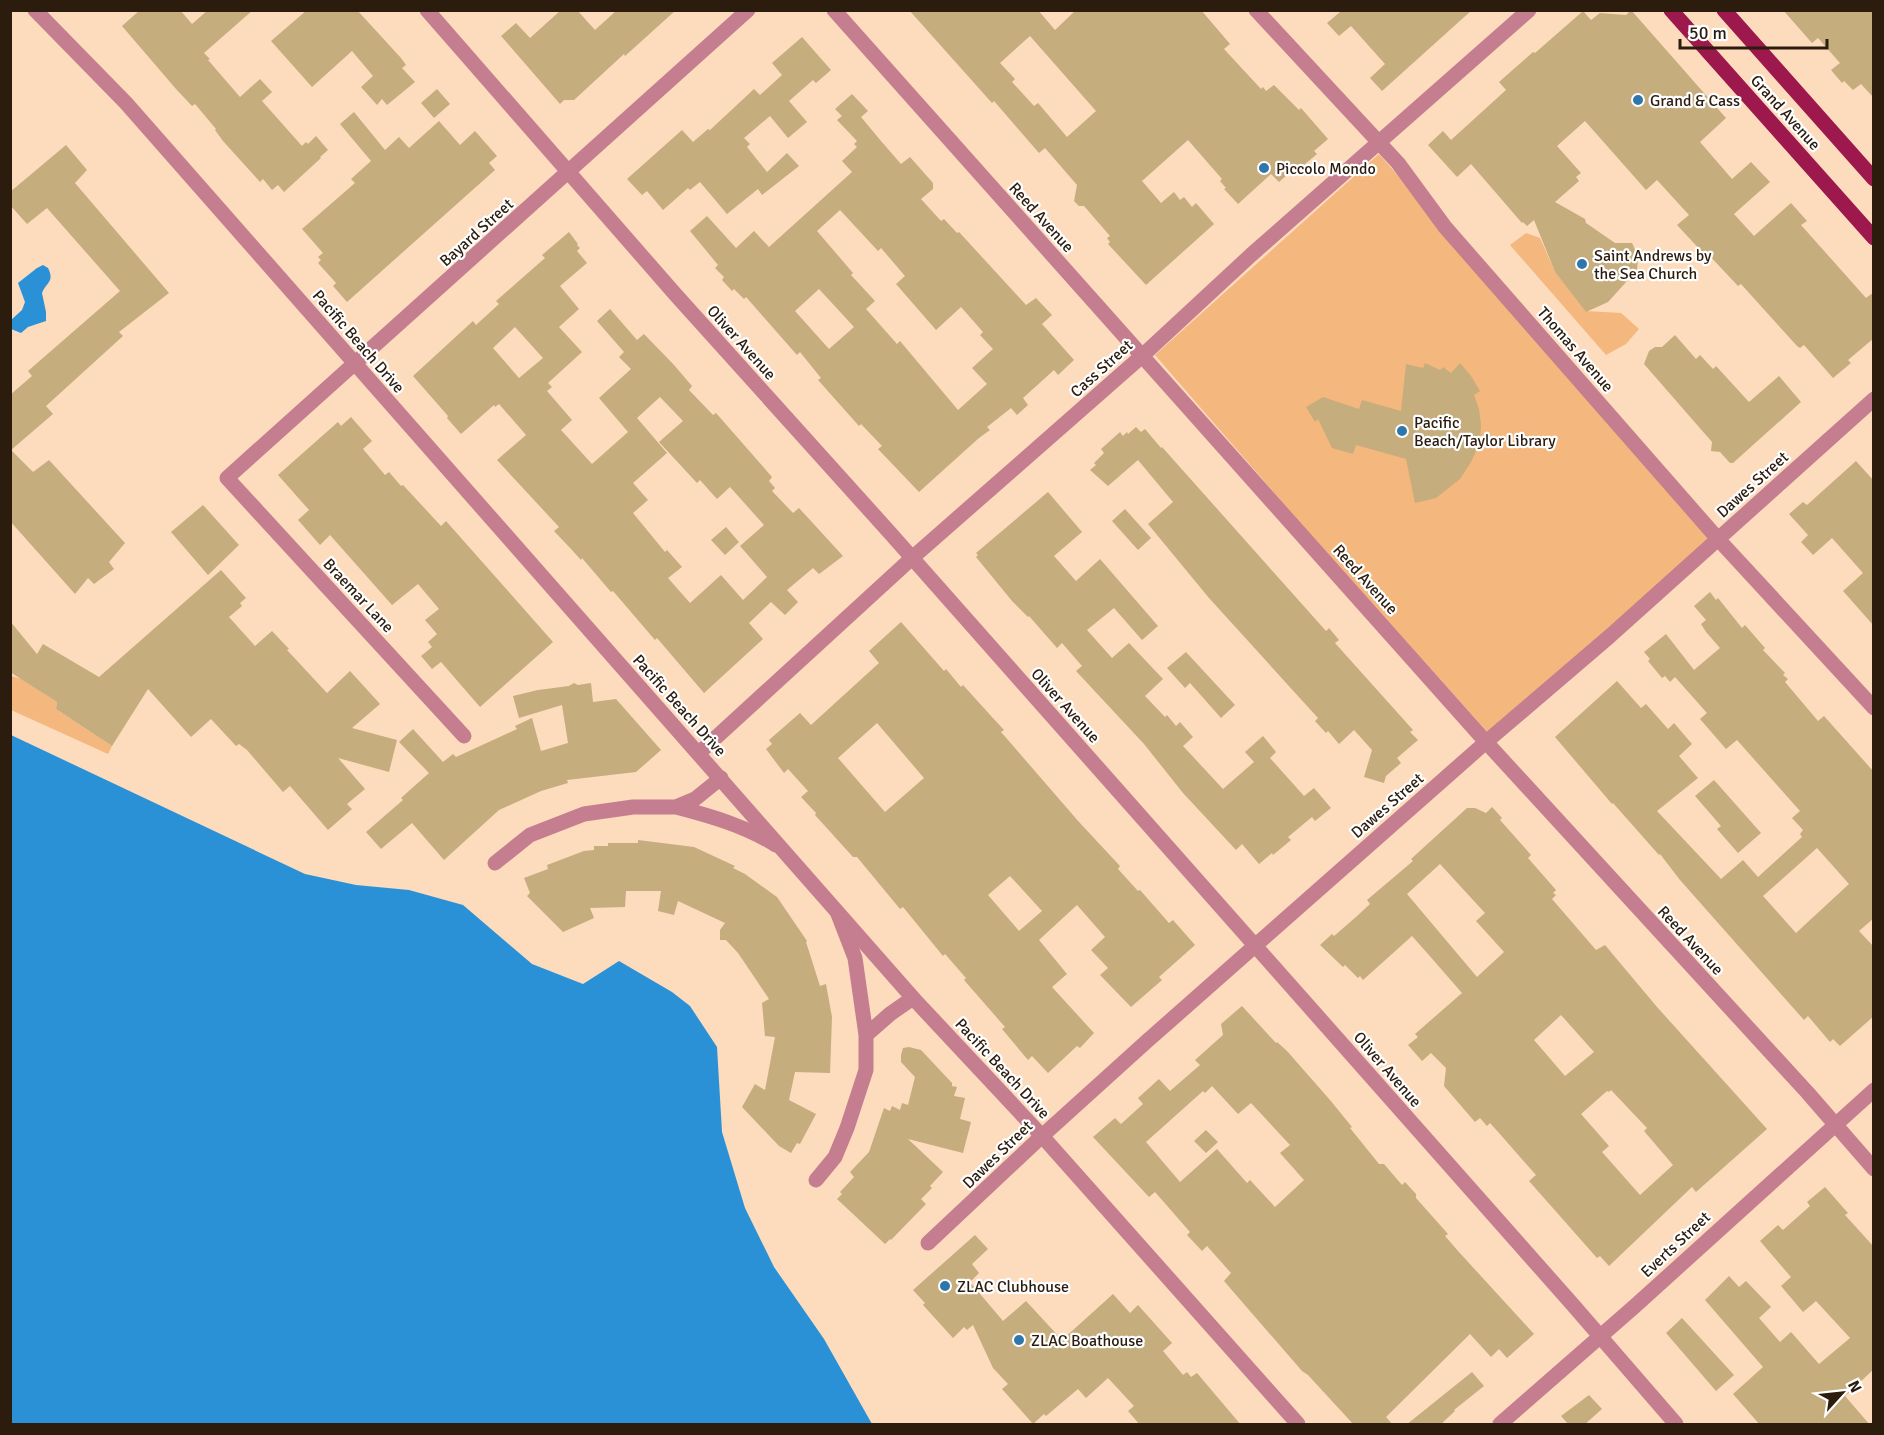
<svg xmlns="http://www.w3.org/2000/svg" width="1884" height="1435" viewBox="0 0 1884 1435" font-family="Signika,sans-serif">
	<rect width="100%" height="100%" fill="#fddbbd"/>
	<path fill="#f4b77d" d="M1379,154L1713,536L1491,736L1302,525L1155,355Z
		M1526,233L1540,238L1555,272L1586,311L1621,313L1639,329L1626,344L1606,355L1510,245Z
		M11,676L22,679L57,702L56,709L112,746L108,754L11,710Z"/>
	<path fill="#2a91d7" d="M43,265L48,268C55,282 46,282 42,293L46,312V321L28,327L21,333L11,329V320L22,310L25,302L18,283L37,268Z
		M11,735L305,874L356,885L409,890L463,905L532,964L583,984L619,961L672,992L690,1006L717,1047L722,1132L745,1208L774,1267L824,1339L872,1424H11Z"/>
	<path fill="#c5ad7e" fill-rule="evenodd" d="M140,10H180L192,24L208,10H253L204,53L210,59L208,60L240,97L260,79L272,92L262,101L302,146L306,142L308,144L316,136L328,150L320,157L321,158L284,192L278,185L272,190L263,179L260,182L223,141L215,130L216,129L195,104L192,106L176,89L122,26Z
		M307,10H357L401,58L406,65L402,68L415,82L387,105L382,99L377,105L361,87L373,76L352,51L312,87L271,41Z
		M561,10H577L595,30L617,10H676L625,56L624,54L574,100H564L560,104L501,36L516,23L530,38Z
		M909,10H1038L1055,30L1076,10H1201L1230,44L1224,49L1261,89L1263,87L1266,91L1274,85L1299,110L1301,108L1328,139L1314,151L1317,154L1298,170L1296,167L1279,182L1271,174L1238,204L1224,189L1226,188L1220,181L1222,179L1188,140L1142,181L1161,203L1174,192L1180,200L1184,197L1192,207L1196,203L1214,224L1146,285L1108,244L1110,242L1107,238L1110,236L1084,206H1079L1074,201L1077,185L1045,148L1039,153L994,101L992,103ZM1030,36L1096,111L1067,137L1038,103L1034,106L1012,82L1015,79L1000,63Z
		M1338,10H1472L1382,91L1370,78L1385,64L1351,26L1339,36L1327,23L1340,12Z
		M1631,10L1726,118L1700,142L1732,179L1751,162L1770,182L1734,214L1754,236L1791,203L1807,221L1801,225L1866,298L1874,292V338L1848,360L1851,363L1833,378L1804,345L1800,348L1797,346L1741,284L1738,286L1707,253L1705,255L1677,225L1689,215L1657,180L1646,190L1585,121L1557,146L1581,173L1576,177L1579,181L1555,202L1585,219L1586,223L1615,243H1632L1638,256L1637,270L1608,302L1586,312L1555,272L1534,220L1527,226L1523,222L1522,223L1471,164L1457,177L1428,145L1443,131L1451,140L1506,90L1499,82L1533,52L1535,53L1583,11L1591,20L1600,13L1626,15Z
		M1783,10H1874V98L1861,84L1853,90L1844,81L1842,83L1831,70L1840,63L1818,38L1812,43Z
		M802,37L831,70L816,83L813,80L789,101L807,122L788,138L770,116L744,138L750,144L747,147L767,172L787,153L799,166L762,195L758,189L727,214L700,182L690,190L688,188L663,210L647,191L642,195L627,179L682,130L693,142L708,129L710,130L754,89L760,95L782,75L772,63Z
		M437,89L450,104L434,118L421,103Z
		M852,94L868,111L861,117L881,141L901,164L910,157L933,183V189L921,199L941,221L944,219L957,233L959,232L1026,305L1036,298L1052,315L1042,324L1074,360L1058,375L1054,370L1023,398L1028,405L1017,415L1011,408L987,427L990,430L979,438L919,492L878,449L882,446L861,424L859,426L818,380L821,378L800,352L797,355L746,297L744,299L734,289L732,291L722,280L724,277L715,268L718,265L690,231L707,216L736,248L754,231L769,247L852,172L842,161L857,147L854,144L857,141L837,120L842,116L835,109ZM840,210L878,251L881,248L905,276L896,284L936,330L961,307L983,332L980,335L993,349L972,368L987,384L958,410L900,341L897,344L866,309L875,301L851,275L853,273L817,231ZM819,289L854,327L829,349L795,311Z
		M354,112L385,150L399,137L409,148L439,121L460,145L475,131L497,156L489,163L495,170L347,302L333,286L336,283L318,263L321,260L318,257L323,253L302,229L355,183L351,179L371,161L340,124Z
		M66,145L87,170L75,183L169,293L119,332L123,336L46,406L53,414L11,450L33,472L49,460L125,543L109,562L114,569L94,584L88,578L75,594L10,521V395L32,376L28,371L120,291L47,208L27,224L10,205V192Z
		M569,232L578,244L577,245L580,248L577,251L587,263L560,286L579,309L559,327L582,352L548,383L552,387L547,391L572,420L561,430L592,464L628,432L599,398L631,369L619,357L624,352L597,321L610,309L637,340L644,334L674,365L692,386L689,390L713,415L716,413L772,477L769,481L775,488L772,491L793,513L799,508L843,556L819,574L813,568L787,590L798,602L785,615L771,602L749,623L763,639L704,693L657,638L655,640L613,591L611,592L582,558L581,560L572,550L554,531L559,527L497,460L526,435L499,404L495,407L494,405L461,434L447,418L448,416L413,376L473,321L476,325L499,304L496,301L545,258L542,255ZM515,327L543,358L519,378L493,348ZM660,397L683,421L659,442L697,483L700,480L717,499L730,487L764,525L740,546L767,577L743,600L721,575L690,603L668,578L682,567L667,550L665,552L633,513L648,500L633,483L667,453L637,418Z
		M1675,335L1696,359L1700,355L1713,369L1716,366L1749,402L1779,376L1801,402L1733,463H1730L1720,452L1711,451L1712,442L1644,364L1649,351L1655,347H1662Z
		M1425,363L1440,370L1443,367L1451,373L1460,363L1471,376L1480,391L1474,395L1479,409L1481,425L1480,442L1471,462L1460,479L1436,498L1415,503L1406,459L1356,445L1353,454L1332,448L1318,419L1315,422L1306,407L1323,397L1359,409L1362,400L1401,411L1406,364L1423,368Z
		M351,417L372,441L363,449L385,475L389,472L401,486L403,485L441,526L446,521L553,642L480,707L441,662L432,669L421,656L432,647L428,642L437,634L425,620L439,609L418,584L392,605L330,535L320,545L298,520L309,510L278,475L338,422L341,426Z
		M1136,427L1141,432L1145,429L1161,448L1162,447L1326,631L1329,628L1339,640L1335,643L1413,730L1410,732L1418,740L1397,758L1401,763L1386,776L1384,783L1364,777L1372,750L1354,730L1339,744L1328,731L1326,733L1315,721L1318,718L1209,598L1148,524L1173,502L1138,460L1108,486L1090,470L1096,465L1094,463L1104,453L1101,449L1120,432L1123,436L1127,432L1128,434Z
		M1856,461L1874,481V626L1843,591L1863,573L1832,538L1813,555L1801,542L1808,535L1789,514L1803,502L1807,505Z
		M1048,492L1082,532L1054,556L1076,581L1100,559L1158,626L1142,640L1114,608L1087,630L1112,658L1129,643L1163,679L1145,696L1165,717L1167,715L1176,726L1180,722L1193,737L1183,746L1223,789L1254,762L1245,752L1263,736L1276,752L1270,758L1304,796L1314,788L1331,808L1315,821L1312,817L1288,837L1291,840L1273,855L1272,853L1259,864L1242,844L1236,850L1183,793L1144,744L1076,671L1082,666L1062,643L1057,648L1029,616L1028,617L1012,601L976,557L978,555L976,553Z
		M203,505L239,545L208,575L171,532Z
		M1125,509L1151,538L1138,550L1112,521Z
		M726,527L739,542L725,555L711,540Z
		M221,570L246,598L240,603L242,606L229,617L255,646L272,631L289,649L287,650L327,693L350,671L380,704L352,728L397,740L389,772L338,758L365,789L347,804L352,809L328,830L290,786L283,792L247,750L239,744L236,746L211,719L191,737L148,689L112,746L56,709L57,702L10,672V621L37,654L43,644L99,677Z
		M1710,592L1716,600L1718,598L1742,628L1745,625L1765,648L1763,650L1785,673L1783,675L1788,679L1785,682L1818,721L1824,716L1874,772V918L1859,931L1874,947V1016L1840,1046L1833,1039L1830,1042L1808,1016L1804,1020L1680,880L1660,854L1659,855L1613,803L1612,804L1555,737L1617,681L1641,708L1646,704L1668,729L1674,723L1692,744L1679,756L1698,778L1657,811L1721,879L1743,860L1758,877L1802,837L1800,834L1803,830L1792,818L1800,811L1737,740L1726,749L1700,719L1707,713L1675,677L1670,682L1665,676L1662,678L1648,661L1650,659L1644,652L1666,634L1694,670L1720,648L1706,632L1701,624L1706,620L1694,606ZM1817,848L1849,884L1796,933L1763,896Z
		M901,622L944,671L946,669L961,687L963,685L992,717L1004,730L1001,732L1079,822L1120,866L1118,869L1138,891L1140,890L1169,923L1173,920L1195,945L1159,977L1162,980L1131,1007L1100,975L1108,968L1091,950L1105,937L1077,905L1039,940L1067,974L1052,987L1094,1033L1080,1048L1077,1046L1048,1073L1032,1056L1028,1060L1002,1029L1005,1027L964,980L966,978L945,954L943,956L903,907L900,909L857,857H853L815,815L816,813L801,797L808,791L788,769L784,773L766,749L772,744L769,740L800,713L811,725L879,663L869,651ZM877,723L924,778L885,812L838,758ZM1010,876L1042,911L1019,931L988,895Z
		M1186,652L1235,705L1221,718L1190,683L1185,688L1167,668Z
		M574,683L578,685L591,683L593,702L616,699L661,750L636,772L567,780L568,783L541,791L499,810L444,860L412,823L381,849L366,832L403,800L401,798L429,773L399,742L413,729L443,762L453,754L456,757L517,729L515,726L532,718L541,751L568,743L562,705L519,718L513,696L538,690L569,686Z
		M1714,780L1761,833L1738,853L1717,829L1721,826L1695,796Z
		M1492,807L1502,818L1500,820L1531,855L1528,858L1556,890L1553,893L1556,895L1552,899L1596,950L1605,945L1657,1007L1767,1129L1696,1192L1692,1187L1609,1266L1600,1256L1597,1258L1529,1181L1536,1175L1499,1133L1490,1123L1487,1126L1480,1118L1475,1122L1444,1086L1446,1068L1431,1053L1422,1061L1408,1045L1418,1037L1415,1034L1462,993L1428,954L1412,936L1363,980L1360,976L1358,978L1345,965L1343,967L1320,945L1332,934L1334,936L1356,917L1370,904L1367,900L1413,861L1411,859L1467,808H1475L1486,813ZM1440,864L1485,913L1476,921L1504,952L1477,977L1407,894ZM1561,1015L1594,1052L1565,1076L1534,1040ZM1611,1090L1647,1128L1644,1131L1673,1165L1640,1195L1602,1152L1609,1146L1581,1114L1607,1091L1609,1092Z
		M638,840L694,847L735,866L733,868L745,874L777,897L807,941L806,942L820,986L826,984L832,1017L830,1073L795,1072L789,1100L816,1114L800,1144L797,1143L791,1153L779,1146L742,1107L755,1084L765,1090L775,1037L765,1036L762,1003L769,999L738,953L726,940H720V930L725,923L678,901L674,915L658,911L661,891H626L625,907L590,908L594,918L563,932L527,896L530,893L524,878L548,869L547,865L584,851L594,850V846H608V843H638Z
		M1242,1006L1276,1043L1277,1042L1287,1051L1330,1100L1352,1127L1350,1128L1379,1164H1384L1402,1185L1405,1182L1416,1194V1198L1448,1234L1445,1236L1458,1251L1534,1334L1507,1358L1499,1349L1491,1357L1470,1334L1386,1417L1393,1425H1354L1308,1375L1302,1371L1224,1281L1231,1273L1207,1246L1202,1251L1187,1235L1190,1232L1155,1192L1149,1197L1093,1137L1115,1118L1121,1124L1143,1104L1138,1098L1159,1079L1170,1091L1200,1065L1195,1060L1223,1035L1221,1024ZM1212,1086L1238,1114L1251,1103L1290,1145L1280,1153L1304,1180L1275,1207L1250,1180L1247,1183L1217,1149L1180,1182L1146,1142L1203,1091L1205,1093Z
		M909,1047L921,1050L952,1083V1086L957,1087L954,1096L965,1098L960,1119L971,1122L963,1153L908,1139L943,1172L930,1186L932,1188L921,1199L926,1204L891,1240L890,1239L885,1244L837,1199L842,1194L840,1192L854,1177L850,1172L869,1152L884,1108L890,1111L892,1106L900,1110L902,1103L908,1105L915,1077L901,1062V1055L903,1048Z
		M1206,1130L1218,1142L1206,1153L1194,1141Z
		M1825,1187L1848,1213L1845,1215L1874,1247V1369L1845,1396L1870,1425H1760L1733,1394L1763,1367L1705,1300L1729,1276L1739,1287L1746,1281L1771,1307L1759,1318L1780,1342L1791,1332L1819,1364L1850,1338L1816,1301L1803,1312L1781,1286L1791,1277L1760,1241L1778,1225L1783,1230L1810,1206L1807,1202Z
		M975,1235L988,1249L972,1264L979,1273L970,1282L1003,1321L1026,1301L1062,1340L1113,1294L1130,1313L1138,1305L1172,1343L1163,1351L1183,1375L1187,1372L1191,1377L1197,1373L1241,1425H1140L1128,1411L1134,1406L1108,1378L1086,1398L1078,1389L1046,1416L1044,1414L1033,1424L1002,1389L1008,1384L993,1368L973,1325L967,1330L964,1327L953,1338L923,1305L925,1303L913,1290Z
		M1682,1318L1734,1375L1716,1391L1666,1333Z
		M1472,1372L1484,1386L1454,1410L1455,1411L1440,1425H1406Z
		M1589,1395L1602,1409L1584,1425H1569L1561,1416Z"/>
	<g fill="none" stroke-linecap="round" stroke-linejoin="round">
		<path stroke="#c57e90" stroke-width="15" d="M427,10L675,294L891,534L1573,1305L1676,1424
			M834,10L1486,742L1807,1092L1874,1169
			M1256,10L1398,163L1445,227L1718,539L1874,708
			M464,736L227,478L748,10
			M676,807C711,816 745,826 776,845
			M495,863L530,835L584,814L633,807H676L695,799L721,778
			M838,914L855,958L866,1035
			M816,1180L835,1157L847,1128L866,1070V1035L890,1014L913,998
			M928,1243L1042,1136L1146,1042L1486,742L1610,636L1874,399
			M1500,1424L1635,1306L1874,1090"/>
		<path stroke="#c57e90" stroke-width="15" d="M35,10L126,103L913,998L1042,1136L1298,1424
			M699,753L912,558L1142,356L1251,255L1529,10"/>
		<path stroke="#9d184d" stroke-width="15" d="M1671,10L1874,238
			M1724,10L1874,179"/>
	</g>
	<g fill="#2f77ab" stroke="#fff" stroke-width="2">
		<circle cx="1638" cy="100" r="6"/>
		<circle cx="1264" cy="168" r="6"/>
		<circle cx="1582" cy="264" r="6"/>
		<circle cx="1402" cy="431" r="6"/>
		<circle cx="945" cy="1286" r="6"/>
		<circle cx="1019" cy="1340" r="6"/>
	</g>
	<g text-anchor="middle" stroke-width="4.5" stroke-linejoin="round" paint-order="stroke">
		<g font-size="16" fill="#2b1c0e" stroke="#fff" text-anchor="start">
			<text x="1650" y="106">Grand &amp; Cass</text>
			<text x="1276" y="174">Piccolo Mondo</text>
			<text x="1594" y="261">Saint Andrews by<tspan x="1594" dy="18">the Sea Church</tspan></text>
			<text x="1414" y="428">Pacific<tspan x="1414" dy="18">Beach/Taylor Library</tspan></text>
			<text x="957" y="1292">ZLAC Clubhouse</text>
			<text x="1031" y="1346">ZLAC Boathouse</text>
		</g>
		<g font-size="16" fill="#2b1c0e" stroke="#fff">
			<text transform="translate(1786 112) rotate(48)" y="6">Grand Avenue</text>
			<text transform="translate(1042 217) rotate(48)" y="6">Reed Avenue</text>
			<text transform="translate(476 232) rotate(-42)" y="6">Bayard Street</text>
			<text transform="translate(359 341) rotate(49)" y="6">Pacific Beach Drive</text>
			<text transform="translate(742 342) rotate(48)" y="6">Oliver Avenue</text>
			<text transform="translate(1576 349) rotate(49)" y="6">Thomas Avenue</text>
			<text transform="translate(1101 368) rotate(-42)" y="6">Cass Street</text>
			<text transform="translate(1752 484) rotate(-42)" y="6">Dawes Street</text>
			<text transform="translate(1366 579) rotate(48)" y="6">Reed Avenue</text>
			<text transform="translate(359 595) rotate(47)" y="6">Braemar Lane</text>
			<text transform="translate(680 705) rotate(48)" y="6">Pacific Beach Drive</text>
			<text transform="translate(1066 705) rotate(48)" y="6">Oliver Avenue</text>
			<text transform="translate(1387 805) rotate(-41)" y="6">Dawes Street</text>
			<text transform="translate(1691 940) rotate(47)" y="6">Reed Avenue</text>
			<text transform="translate(1003 1068) rotate(47)" y="6">Pacific Beach Drive</text>
			<text transform="translate(1388 1069) rotate(49)" y="6">Oliver Avenue</text>
			<text transform="translate(997 1154) rotate(-44)" y="6">Dawes Street</text>
			<text transform="translate(1675 1244) rotate(-43)" y="6">Everts Street</text>
		</g>
	</g>
	<rect width="1884" height="1435" fill="none" stroke="#2b1c0e" stroke-width="24"/>
	<g transform="translate(1842 1393) rotate(63)" stroke="#ffffff" stroke-width="4.5" paint-order="stroke">
	<path d="M0-4.5L10 22L0 15L-10 22Z" fill="#2b1c0e"/>
	<text y="-9" font-size="16" font-weight="bold" text-anchor="middle" fill="#2b1c0e">N</text>
	</g>
	<path d="M1680 39v9h147v-9" fill="none" stroke="#2b1c0e" stroke-width="3"/>
	<text x="1689" y="39" font-size="18" fill="#2b1c0e" stroke="#ffffff" stroke-width="4.5" paint-order="stroke">50 m</text>
</svg>
